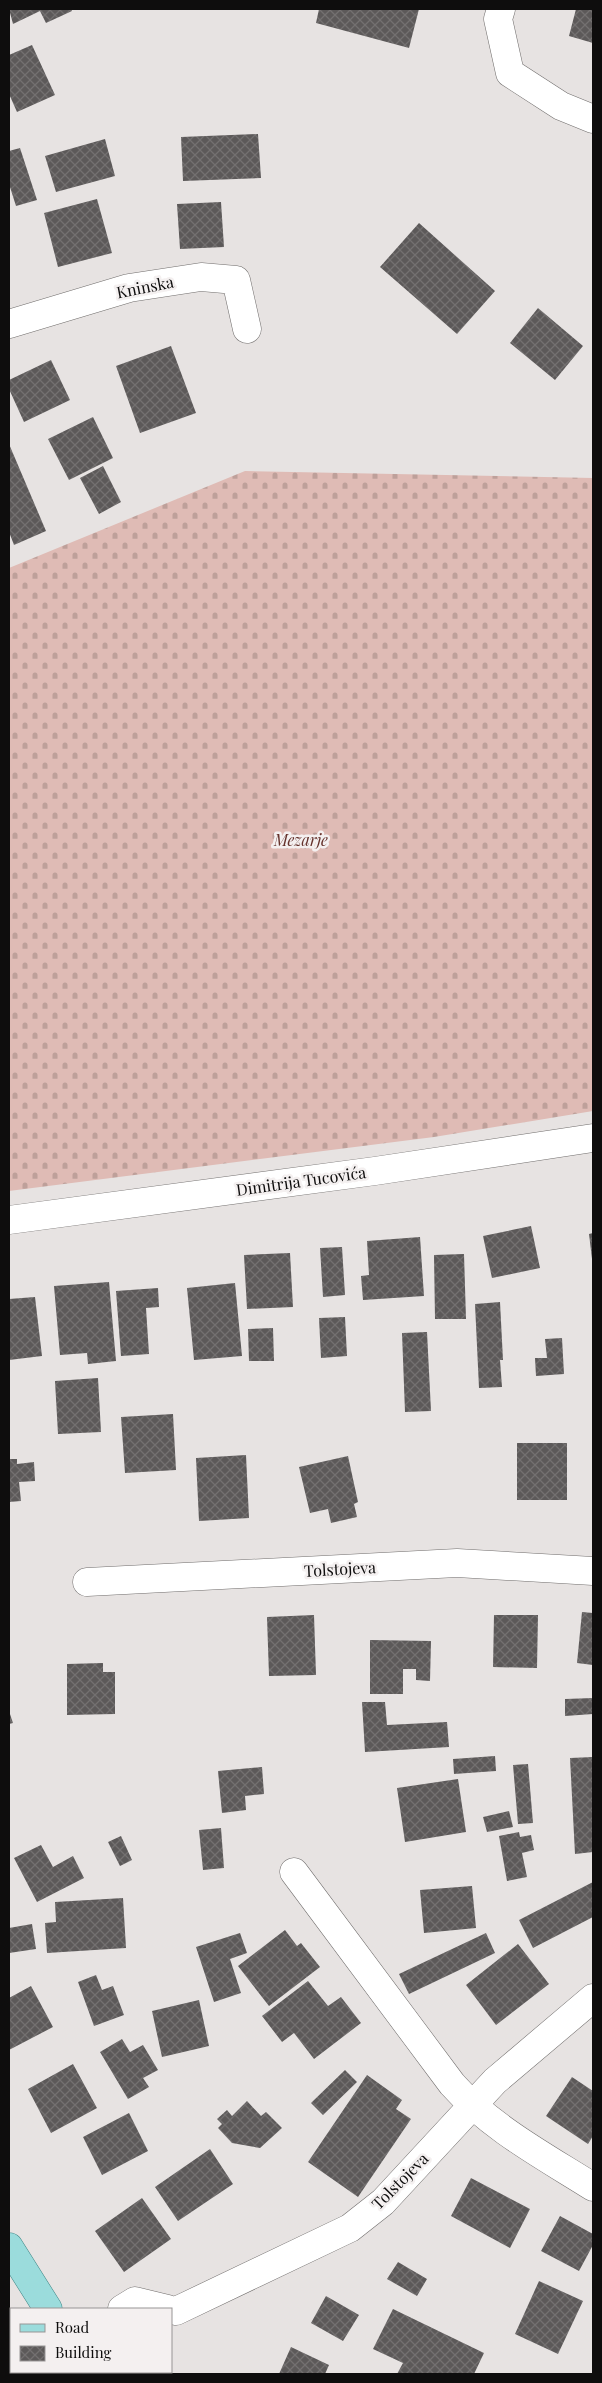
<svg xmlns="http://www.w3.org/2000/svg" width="602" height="2383" viewBox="0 0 602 2383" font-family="'Playfair Display',serif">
	<defs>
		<pattern id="cemetery-stones" width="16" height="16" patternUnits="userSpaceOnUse" patternTransform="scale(1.25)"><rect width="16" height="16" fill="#dfbbb5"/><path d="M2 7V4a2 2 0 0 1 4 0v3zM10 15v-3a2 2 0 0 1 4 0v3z" fill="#bea09a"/></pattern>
		<pattern id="building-cross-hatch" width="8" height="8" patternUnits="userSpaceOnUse" patternTransform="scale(1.25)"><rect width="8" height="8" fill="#5c5959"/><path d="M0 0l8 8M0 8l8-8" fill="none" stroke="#737070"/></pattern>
	</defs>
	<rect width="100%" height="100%" fill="#e7e3e2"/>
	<path fill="url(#cemetery-stones)" d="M245,471L593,478V1111L434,1137L9,1191V568Z"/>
	<path fill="url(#building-cross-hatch)" d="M9,9H71L72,11L46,23L40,11L13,24Z
		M319,9H419L409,48L316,23Z
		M576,9H593V43L569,36Z
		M32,45L55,95L17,112L9,94V55Z
		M258,134L261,178L183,181L181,137Z
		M105,139L115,176L56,192L45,156Z
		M20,148L37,200L16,206L9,184V151Z
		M97,199L112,253L58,267L44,213Z
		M221,202L224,247L180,249L177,204Z
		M419,223L495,291L457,334L380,267Z
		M538,308L583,346L555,380L510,343Z
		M171,346L196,413L140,433L116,366Z
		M51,360L70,400L24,422L9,389V380Z
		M93,417L113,458L69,480L48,439Z
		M9,444L46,531L14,545L9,532Z
		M103,466L121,502L99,514L80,478Z
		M531,1226L540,1268L492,1278L483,1236Z
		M593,1233V1259H592L589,1234Z
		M420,1237L424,1296L363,1300L361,1276L369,1275L367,1241Z
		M342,1247L345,1295L323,1297L320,1248Z
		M290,1253L293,1307L247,1309L244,1255Z
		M464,1254L466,1319H435L434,1255Z
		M109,1282L116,1361L88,1364L87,1353L60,1355L54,1286Z
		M235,1283L242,1356L194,1360L187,1288Z
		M158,1288L159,1307L146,1308L149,1354L121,1356L116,1291Z
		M35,1297L42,1356L9,1360V1299Z
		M500,1302L503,1360H500L502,1387L479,1388L475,1304Z
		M345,1317L347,1356L321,1358L319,1318Z
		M273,1328L274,1361H249L248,1329Z
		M427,1332L431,1411L405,1412L402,1333Z
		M562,1338L564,1374L536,1376L535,1358H547L545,1339Z
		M98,1378L101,1432L58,1434L55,1381Z
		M173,1414L176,1470L125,1473L121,1417Z
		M517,1443H567V1500H517Z
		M246,1455L249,1518L199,1521L196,1458Z
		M348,1456L358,1502L354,1504L357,1517L331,1523L328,1509L310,1513L299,1467Z
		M9,1459H17V1464L34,1462L35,1481L19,1482L21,1501L9,1502Z
		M582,1612L593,1613V1665L577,1663Z
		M314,1615L316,1675L269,1676L267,1617Z
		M494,1615H538L537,1668L493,1667Z
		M370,1640L431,1641L430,1681L416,1680V1669H403V1694H370Z
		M103,1663V1672H115V1714L67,1715V1664Z
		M593,1698V1714L565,1716V1699Z
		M362,1702H385L387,1725L447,1722L449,1747L365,1752Z
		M9,1711L13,1723L9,1724Z
		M495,1756L496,1771L454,1774L453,1759Z
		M593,1757V1852L575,1854L570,1758Z
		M528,1764L533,1823L518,1824L513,1765Z
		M262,1767L264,1794L245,1796L246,1810L222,1813L218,1771Z
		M458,1779L466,1832L405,1842L397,1788Z
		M509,1811L513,1827L487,1832L483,1817Z
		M221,1828L224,1868L203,1870L199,1830Z
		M519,1832L520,1837L531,1835L534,1850L522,1853L527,1877L507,1881L499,1836Z
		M121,1836L132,1860L120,1866L108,1842Z
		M41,1845L53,1867L73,1856L84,1878L37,1902L14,1858Z
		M593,1882V1917L533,1948L519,1920Z
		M472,1886L476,1928L424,1933L420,1890Z
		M123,1898L126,1948L47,1953L45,1923L56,1922L55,1902Z
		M32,1924L36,1949L9,1953V1928Z
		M285,1930L297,1946L301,1943L320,1967L269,2006L238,1966Z
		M240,1933L247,1953L230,1959L241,1993L214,2002L196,1947Z
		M486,1933L495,1953L409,1994L399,1974Z
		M518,1944L549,1984L496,2025L466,1985Z
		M96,1975L102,1990L113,1986L124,2015L94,2026L78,1982Z
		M308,1981L328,2006L341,1997L361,2023L314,2059L294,2033L282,2042L262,2016Z
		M31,1986L53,2027L9,2050V1998Z
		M199,2000L209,2046L162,2057L152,2011Z
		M122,2039L130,2052L143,2045L158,2070L143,2078L149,2087L128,2099L100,2052Z
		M73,2064L97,2108L51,2133L28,2089Z
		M345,2070L357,2082L323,2115L311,2103Z
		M367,2075L402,2100L396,2109L411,2119L358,2197L308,2162Z
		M572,2077L593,2091V2136L588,2144L546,2116Z
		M247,2101L261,2116L266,2112L282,2128L260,2148L232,2143L218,2128L222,2124L217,2119L227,2110L232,2116Z
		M129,2113L148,2151L102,2175L83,2137Z
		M210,2149L233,2184L178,2221L155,2187Z
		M471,2178L530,2209L510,2248L451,2216Z
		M142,2198L171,2239L124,2272L95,2231Z
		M560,2216L593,2234V2245L579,2271L541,2251Z
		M398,2262L427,2279L417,2296L387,2279Z
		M539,2281L583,2301L558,2354L515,2334Z
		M326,2296L359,2315L343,2341L311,2323Z
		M393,2309L484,2353L474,2374H397L403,2363L373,2349Z
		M291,2347L329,2365L325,2374H279Z
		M9,2358L11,2361V2372H20L22,2374H9Z"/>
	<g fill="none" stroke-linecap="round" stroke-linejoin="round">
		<g stroke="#716e6d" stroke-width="29">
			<path id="minor" d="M501,9L498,19L510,73L561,106L593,119
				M9,324L129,288L201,277L236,280L247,329
				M9,1220L375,1171L593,1138
				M87,1582L457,1563L593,1571
				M294,1872L452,2084C491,2128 544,2156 593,2187
				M122,2309L135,2301L168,2309
				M171,2310L176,2311L350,2228L383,2202L495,2081L593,1998"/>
		</g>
		<g stroke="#3f8585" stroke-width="29">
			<path id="major" d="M9,2247L48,2309
				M96,2372L98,2374"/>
		</g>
		<use href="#minor" stroke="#fff" stroke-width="28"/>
		<use href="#major" stroke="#9bdcdc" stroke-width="28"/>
	</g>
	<g text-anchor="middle" stroke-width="5" stroke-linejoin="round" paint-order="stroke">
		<g font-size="16" fill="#0e0d0d" stroke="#f4f0f0">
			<text transform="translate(145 287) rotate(-11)" y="6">Kninska</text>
			<text transform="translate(301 1181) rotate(-8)" y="6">Dimitrija Tucovića</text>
			<text transform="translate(340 1569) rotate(-3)" y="6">Tolstojeva</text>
			<text transform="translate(400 2181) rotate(-45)" y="6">Tolstojeva</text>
		</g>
		<g font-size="16" font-style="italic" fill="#65322c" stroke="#f4f0f0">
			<text x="301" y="846">Mezarje</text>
		</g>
	</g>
	<rect width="602" height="2383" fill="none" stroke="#0e0d0d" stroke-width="20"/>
	<rect x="10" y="2308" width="162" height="65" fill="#f4f0f0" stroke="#989595"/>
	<rect x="20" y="2324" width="25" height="8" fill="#9bdcdc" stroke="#989595"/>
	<text x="55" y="2333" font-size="15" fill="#0e0d0d">Road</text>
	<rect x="20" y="2346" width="25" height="15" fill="url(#building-cross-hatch)" stroke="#989595"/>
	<text x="55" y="2358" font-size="15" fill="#0e0d0d">Building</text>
</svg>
